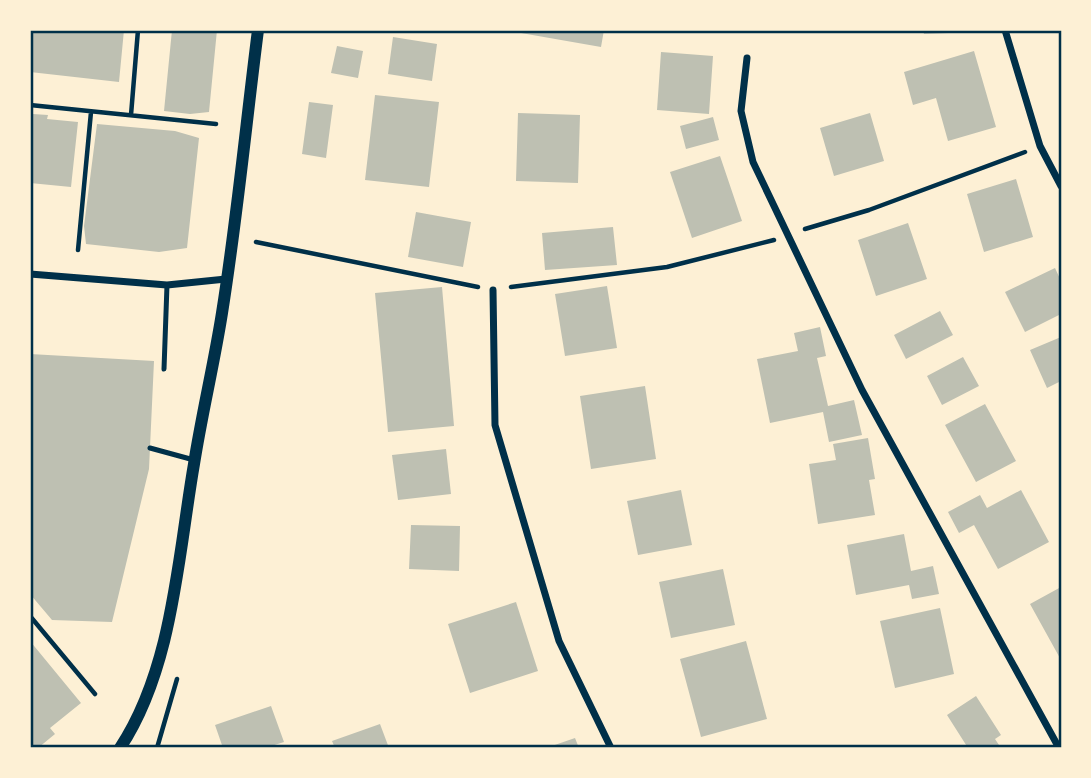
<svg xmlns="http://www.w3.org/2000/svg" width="1091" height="778" viewBox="0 0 1091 778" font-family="Figtree,sans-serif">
	<rect width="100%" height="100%" fill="#fdf0d5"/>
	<path fill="#bec0b2" d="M30,30H124L119,82L30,72Z
		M172,30H217L209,112L190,114L164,111Z
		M522,30H604L601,47L521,33Z
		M923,30H973V32L924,34Z
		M393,37L437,44L432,81L388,74Z
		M337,46L363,51L358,78L331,73Z
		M974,51L996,127L948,141L936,98L913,105L904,72Z
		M661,52L713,56L709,114L657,110Z
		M375,95L439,102L429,187L365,180Z
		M309,102L333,105L326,158L302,154Z
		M518,113L580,115L578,183L516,181Z
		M870,113L884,161L834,176L820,128Z
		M33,114L48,115L47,119L78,122L71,187L30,183V117H33Z
		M713,117L719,140L686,149L680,126Z
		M97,124L175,131L199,138L187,248L159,252L86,244L84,226Z
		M720,156L742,221L692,238L670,172Z
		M1016,179L1033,237L984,252L967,194Z
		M416,212L471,222L463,267L408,257Z
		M908,223L927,279L876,296L858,240Z
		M613,227L617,265L545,270L542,233Z
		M1055,268L1061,281V314L1025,332L1005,292Z
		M607,286L617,348L565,356L555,294Z
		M442,287L454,426L388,432L375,293Z
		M940,311L953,335L906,359L894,335Z
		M820,327L826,356L817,358L828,406L854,400L862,435L829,442L823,412L770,423L757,359L798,351L794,333Z
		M1061,337V381L1047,388L1030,350Z
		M30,354L154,361L149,469L112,622L52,620L30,594Z
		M963,357L979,386L942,405L927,376Z
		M645,386L656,459L591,469L580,396Z
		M985,404L1016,461L976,482L945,425Z
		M868,438L875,479L869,480L875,515L818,524L809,464L836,460L833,444Z
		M446,449L451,494L398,500L392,455Z
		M681,490L692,545L638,555L627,501Z
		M1021,490L1049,542L998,569L974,525L959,533L948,512L980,495L987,508Z
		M411,525L460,526L459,571L409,569Z
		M904,534L911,571L933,566L939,594L912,599L909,585L856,595L847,545Z
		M723,569L735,625L671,638L659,582Z
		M1061,587V660L1030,604Z
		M516,602L538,671L470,693L448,624Z
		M940,608L954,674L895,688L880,621Z
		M30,641L81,703L50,728L55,734L38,748H30Z
		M746,641L767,719L701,737L680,659Z
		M976,696L1001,735L995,739L1001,748H968L947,715Z
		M271,706L284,742L265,748H223L215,725Z
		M380,724L389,748H335L332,741Z
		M575,738L579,748H546Z"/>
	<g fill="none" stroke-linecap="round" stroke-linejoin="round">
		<path stroke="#003049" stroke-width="4.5" d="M30,105L216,124
			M131,115L138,30
			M805,229L869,210L1025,152
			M256,242L478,287
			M78,250L91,112
			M511,287L667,267L774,240
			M30,616L95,694
			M157,748L177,679"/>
		<path stroke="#003049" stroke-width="5" d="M164,369L167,285
			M150,448L194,460"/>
		<path stroke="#003049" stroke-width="7" d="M1005,30L1040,146L1061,186
			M747,58L741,111L753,162L862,390L1059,748
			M30,274L167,285L226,279
			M493,290L495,425L559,641L611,748"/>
		<path stroke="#003049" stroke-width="12" d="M120,748C173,668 178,556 194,464C202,413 214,364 222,313C237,219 246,124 258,30"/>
	</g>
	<rect width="1091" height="778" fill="none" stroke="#fdf0d5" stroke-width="63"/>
	<rect x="32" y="32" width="1028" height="714" fill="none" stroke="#003049" stroke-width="2.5"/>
</svg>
